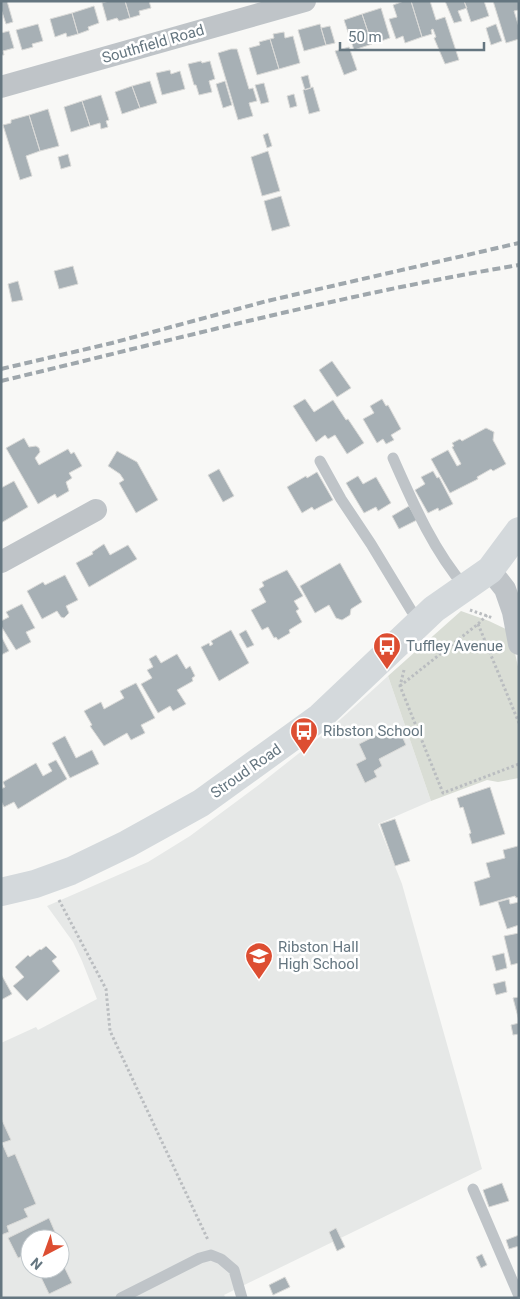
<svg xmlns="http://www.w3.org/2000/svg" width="520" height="1299" viewBox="0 0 520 1299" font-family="Roboto,sans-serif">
	<rect width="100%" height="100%" fill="#f8f8f6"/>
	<path fill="#e6e8e7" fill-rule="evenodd" d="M388,676L431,801L378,824L402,884L482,1169L224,1295L226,1298H1V1043L36,1027L38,1030L97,999L82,961L73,942L47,906L148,862L190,836L260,784L331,728ZM30,1239H60V1269H30Z"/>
	<path fill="#d9ddd5" d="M461,611L489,621L510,631L519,671V778L498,782L487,780L431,801L388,676Z"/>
	<path fill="#a7b0b5" stroke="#dadad8" d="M1,1H7L13,22L6,24L1,9Z
		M109,1H125L130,18L119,21L117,18L107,21L102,3Z
		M125,1H149L151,8L139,11L140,15L130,18Z
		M404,1H411L422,37L405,43L403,36L396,39L389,19L397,17L393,5Z
		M411,1H430L436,20L445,17L459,60L445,64L434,38L436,37L433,29L431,30L432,34L422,37Z
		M445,1H464L467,8L458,11L462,21L454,23Z
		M464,1H484L489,16L471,22Z
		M493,1H519V10L514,11L519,27V39L506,43Z
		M94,6L99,23L88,27L89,30L78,34L72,13Z
		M381,8L390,38L381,41L379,35L370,38L362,14Z
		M72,13L78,34L67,37L66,33L55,37L50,19Z
		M362,14L372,44L354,50L344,20Z
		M38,24L43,41L32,44L33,47L22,50L16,30Z
		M320,24L326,45L304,51L298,30Z
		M496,24L502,41L491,45L486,28Z
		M330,26L335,43L326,45L321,28Z
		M9,31L14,48L3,51L4,55H1V33Z
		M284,32L285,38L293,36L300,63L279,69L270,39L274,38L273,34Z
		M270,39L279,69L257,75L249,48L260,45L259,42Z
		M349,47L357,70L344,75L335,51Z
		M231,49H237L249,89L253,88L257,101L249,103L253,116L238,120L218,53Z
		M201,61L202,63L210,61L215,79L209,81L212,92L199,95L196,85H194L188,64Z
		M170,70L171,74L180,71L185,89L162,95L156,73Z
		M308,75L311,88L305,90L301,77Z
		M150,81L157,103L140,108L132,86Z
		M225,81L232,105L223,108L216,84Z
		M264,83L269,102L261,104L255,85Z
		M132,86L140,108L122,114L115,92Z
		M313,87L320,111L309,114L303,90Z
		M294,94L297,106L290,108L287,96Z
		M101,95L109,120L106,121L108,127L101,129L100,123L90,126L82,101Z
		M82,101L90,126L71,132L64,107Z
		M48,109L59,146L40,151L29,115Z
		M29,115L40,151L26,156L32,176L20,180L3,125L11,123V120Z
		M268,133L272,146L267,148L263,135Z
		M268,151L280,191L262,196L251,157Z
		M68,154L71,166L61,169L58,157Z
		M281,196L290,226L272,231L264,201Z
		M73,266L78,284L59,289L54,271Z
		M18,281L23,300L12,302L8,284Z
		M332,361L351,388L337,397L319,370Z
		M305,399L314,412L333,400L346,420L348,419L364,443L347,454L335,435L328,439L325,435L316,442L293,406Z
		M382,399L386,406L388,405L401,429L391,435L394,440L386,444L383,439L377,443L363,419L374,413L370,406Z
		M486,428L494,432L493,440L506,464L493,471L491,469L477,477L478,479L450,493L431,459L448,450L457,466L461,464L452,447L454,446L452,443L460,439L462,441Z
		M24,438L29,447L36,446L39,448L40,452L35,458L39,465L68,449L71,454L74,452L82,466L69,473L72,478L66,482L69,491L57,498L55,494L38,504L6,448Z
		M117,451L137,462L158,500L136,513L119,483L124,480L120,474L108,466Z
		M219,469L234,496L223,502L208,475Z
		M433,471L437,478L439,477L453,504L439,511L438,508L428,513L415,490L425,484L421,477Z
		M317,472L333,500L314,510L312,507L302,513L287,487L306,476L307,478Z
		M358,476L363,484L376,477L391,503L378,511L376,507L364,513L346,483Z
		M14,481L28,507L1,523V488Z
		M409,506L417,520L399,529L392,516Z
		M104,544L110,555L128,545L137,559L89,587L76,563L93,554L92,552Z
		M340,563L362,602L351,609L350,615L342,620L336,618L329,605L315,613L300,586Z
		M287,570L303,596L294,601L299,609L296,611L302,622L289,630L290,633L278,640L276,637L274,638L268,627L262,630L251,610L266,602L259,589L264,586L262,582Z
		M65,575L78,600L66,606L69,613L64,618L61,617L57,611L42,619L27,591L43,582L45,585Z
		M22,604L35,628L26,632L31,642L16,650L1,626V621L9,617L6,612Z
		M231,630L249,663L219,681L201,647L209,643L210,646L213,644L211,641Z
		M246,630L254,645L247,648L239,634Z
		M1,636L9,651L1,655Z
		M177,654L186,669L190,666L195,676L192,678L193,681L177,690L186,704L173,711L170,706L158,713L141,684L152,678L147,670L153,667L149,659L156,655L161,663Z
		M136,683L155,718L141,725L145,733L131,740L127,733L104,746L90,726L92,725L84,711L101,702L104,709L124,698L120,691Z
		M397,725L406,745L379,759L382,766L374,771L377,777L365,783L356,764L366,759L359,744Z
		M65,736L76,758L92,750L99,764L70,778L52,743Z
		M56,760L67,779L18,809L14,802L4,807L1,801V789L5,787L3,782L36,763L43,776L52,771L48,764Z
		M490,787L505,834L472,844L469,834L471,833L463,807L460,808L457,798Z
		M395,819L410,861L395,866L380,824Z
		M518,846L519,897L516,898L515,896L480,906L474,882L490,877L486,863L505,858L503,850Z
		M509,899L510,904L519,902V925L507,929L498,902Z
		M519,933V963L511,965L504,936Z
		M46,946L57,957L52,961L60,971L27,1001L13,986L24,977L15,967L28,955L30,957L40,949L41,950Z
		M504,953L507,968L496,971L492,956Z
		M1,974L12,994L1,1000Z
		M505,981L507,992L496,995L493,984Z
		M519,997V1021L513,998Z
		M519,1023V1034L513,1035L511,1025Z
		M1,1118L11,1140L2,1143L8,1157L15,1154L36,1204L24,1209L28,1217L7,1226L9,1232L1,1235Z
		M502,1183L509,1201L489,1207L483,1190Z
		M49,1218L58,1239H30V1255L29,1253L18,1258L8,1238Z
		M336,1228L345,1247L337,1251L329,1232Z
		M519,1235V1246L509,1249L506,1240Z
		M482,1254L487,1265L481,1268L476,1257Z
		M60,1258L72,1283L49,1294L37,1269H60Z
		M285,1277L290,1287L273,1295L269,1285Z"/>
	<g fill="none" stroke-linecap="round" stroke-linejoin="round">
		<path stroke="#babdc0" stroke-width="3" stroke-dasharray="2.5 2.5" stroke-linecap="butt" d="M470,610L493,618
			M478,624L519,723
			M404,670L400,686L443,793L519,764
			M400,686L478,624L487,615
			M59,900L106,989L110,1031L208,1240"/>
		<path stroke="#bfc4c8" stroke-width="11" d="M393,458C413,503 433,550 465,587
			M320,461L341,499L371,544L411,610L421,621
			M473,1189L519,1296
			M121,1298L200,1258L211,1255L221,1259L234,1270L242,1298"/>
		<path stroke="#bfc4c8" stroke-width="22" d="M1,87L305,1
			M1,562L96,510
			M490,570L505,589L513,612L519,644"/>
		<path stroke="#d4d9dc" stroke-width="28" d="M1,892L35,884L71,871L127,844L201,803L320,717L434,609L490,570L519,531"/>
		<path stroke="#9fa7ac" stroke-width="4" stroke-dasharray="8 4" stroke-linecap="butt" d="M1,369L112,343L267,301L519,243
			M1,381C173,340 344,294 519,265"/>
	</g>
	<defs>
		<g id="bus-pin" transform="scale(1.4375)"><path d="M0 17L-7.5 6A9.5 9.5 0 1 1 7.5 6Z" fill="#dd4e32" stroke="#fff"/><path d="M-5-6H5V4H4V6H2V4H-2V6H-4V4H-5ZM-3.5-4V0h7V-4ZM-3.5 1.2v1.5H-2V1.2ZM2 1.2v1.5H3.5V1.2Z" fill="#fff"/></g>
		<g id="school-pin" transform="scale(1.4375)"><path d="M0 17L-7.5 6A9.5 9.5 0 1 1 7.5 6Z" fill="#dd4e32" stroke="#fff"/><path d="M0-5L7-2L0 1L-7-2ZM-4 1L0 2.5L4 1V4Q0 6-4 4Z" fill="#fff"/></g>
	</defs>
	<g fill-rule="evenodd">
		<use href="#bus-pin" x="387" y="646"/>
		<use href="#bus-pin" x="304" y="731"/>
		<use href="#school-pin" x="259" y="956"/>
	</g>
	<g text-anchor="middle" stroke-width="5" stroke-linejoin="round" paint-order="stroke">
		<g font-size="15" fill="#657680" stroke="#fff">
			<text transform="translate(153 44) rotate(-16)" y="5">Southfield Road</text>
			<text transform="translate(246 771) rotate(-35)" y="5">Stroud Road</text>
		</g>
		<g font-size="15" fill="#657680" stroke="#fff" text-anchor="start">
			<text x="406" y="651">Tuffley Avenue</text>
			<text x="323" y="736">Ribston School</text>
			<text x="278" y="952">Ribston Hall<tspan x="278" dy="17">High School</tspan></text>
		</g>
	</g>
	<rect width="520" height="1299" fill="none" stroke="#657680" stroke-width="5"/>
	<g transform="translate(45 1254) rotate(221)"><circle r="24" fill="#ffffff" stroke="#c1c8cc"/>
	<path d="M0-4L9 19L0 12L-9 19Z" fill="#dd4e32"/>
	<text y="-8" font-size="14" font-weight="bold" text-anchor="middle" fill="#657680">N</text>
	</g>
	<path d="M340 42v8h144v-8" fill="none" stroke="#657680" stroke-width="2.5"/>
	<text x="348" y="42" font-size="15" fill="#657680" stroke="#ffffff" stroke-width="4" paint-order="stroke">50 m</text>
</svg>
